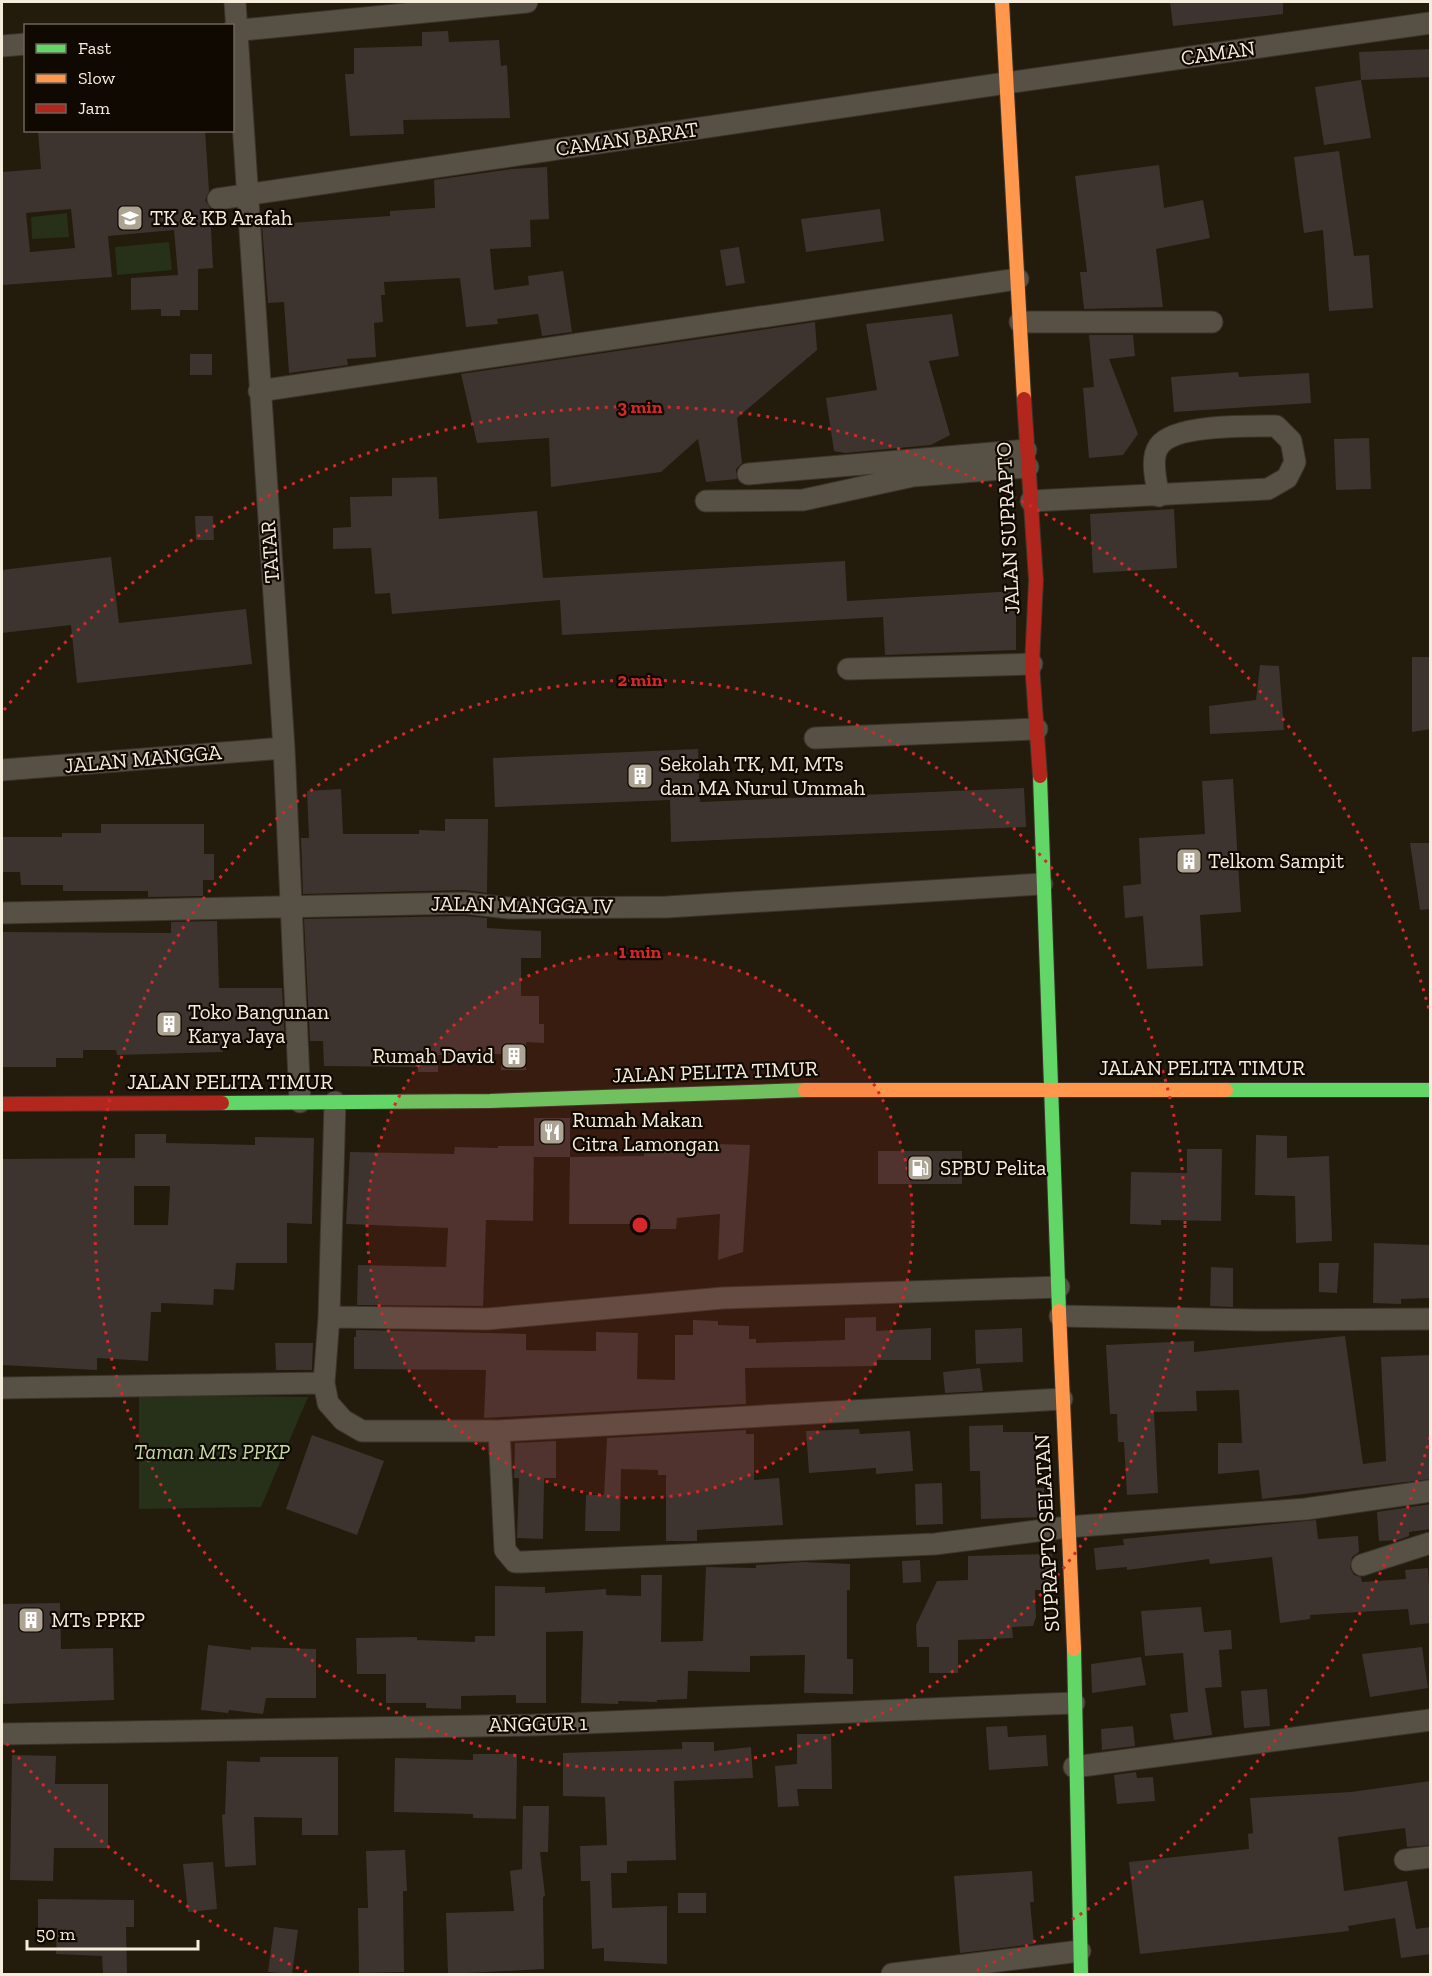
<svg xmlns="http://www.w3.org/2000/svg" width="1432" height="1976" viewBox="0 0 1432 1976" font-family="'Zilla Slab',serif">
	<rect width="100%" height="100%" fill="#231b0c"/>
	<path fill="#273018" d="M67,213L69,237L32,239L31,217Z
		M169,242L172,270L117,275L115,247Z
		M139,1395L308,1397L261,1507L139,1509Z"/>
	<path fill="#3e342f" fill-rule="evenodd" d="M1170,2H1283V14L1173,26Z
		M448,31L449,42L499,40L501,66L507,65L510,118L403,120L404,134L350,136L345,74H354V48L422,46V32Z
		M1431,49V77L1361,80L1359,52Z
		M1361,80L1371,138L1324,145L1315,87Z
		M38,130H205L209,191L205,200L210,208L213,268L198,269V310H180V316H161V309L131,310V278L178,275L174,230L108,236L112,277L2,285V172L41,169ZM71,209L75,248L30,252L26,213Z
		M1339,151L1354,256L1369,255L1373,308L1329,311L1323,230L1304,233L1294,157Z
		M1159,165L1164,208L1203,200L1210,238L1156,249L1163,307L1084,309L1080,272H1087L1075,176Z
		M547,167L549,219L530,220L531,247L490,249L494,290L529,285L528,276L563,271L572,332L542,336L538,314L497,319L498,324L466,327L460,278L384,282L385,295H381L383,322L374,323L376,357L347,359L348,365L289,373L284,302L268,303L262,225L390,216V211L435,208L434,180L511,169Z
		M880,209L884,241L806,252L801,219Z
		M739,247L745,283L726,286L720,250Z
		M952,314L959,356L929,361L950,435L931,445L845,453L834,451L826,398L877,390L866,324Z
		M815,322L817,350L737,418L742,463L736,469L737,479L706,482L698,439L661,472L551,487L549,438L477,443L461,374Z
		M1089,335H1133L1135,356L1109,359L1138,434L1123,455L1089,458L1083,388L1094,387Z
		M190,354H212V375H190Z
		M1238,372L1239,377L1309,373L1311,403L1174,412L1171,377Z
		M1369,438L1371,489L1336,490L1334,439Z
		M437,477L439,519L537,511L543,578L845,561L847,601L1016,591V650L885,655L883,617L562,635L560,600L392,614L390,593L375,594L371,548L333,549V528L351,527L350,497L392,496V478Z
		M1174,509L1177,568L1093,573L1090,514Z
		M195,516H213L214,540H196Z
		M111,557L119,623L246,609L252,664L77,683L71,625L2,633V570Z
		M1412,657H1431V729L1412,732Z
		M1260,665L1279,666L1284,730L1210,734L1209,706L1256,700Z
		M698,749L700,802L1024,788L1026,827L671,842L670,800L495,807L493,758Z
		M1233,779L1241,912L1200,915L1203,966L1147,969L1143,916L1125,918L1123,886L1141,884L1139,838L1205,834L1202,781Z
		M341,789L343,834H419V830L445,831V819H488L487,893L465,890L303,894L301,838H309L307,791Z
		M101,824H204V854H214V880H203V896L148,897V891H63V885H21L20,872H2V837H62V833H101Z
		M1410,843H1431V909L1420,910Z
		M464,916L487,918V928L541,931V958H521V996H539V1024H544V1043L526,1042V1070H501V1054L438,1055V1072H418V1067L324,1066L323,1041H310L304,919Z
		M217,921L219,988H282L285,1042L222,1043L223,1052L117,1055L116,1050H83V1058H56V1067H2V932L171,933V922Z
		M534,1118H570V1157H534Z
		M135,1134H166V1143L255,1145V1137L314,1138L312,1224L287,1223V1263H236L234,1290L214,1289L213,1305L161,1303V1312H151L148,1361L97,1358V1370L2,1365V1159L135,1158ZM134,1186H170L168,1225H134Z
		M1256,1135L1287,1136V1158L1329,1156L1332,1241L1296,1243L1295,1196L1255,1195Z
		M686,1143L750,1145L743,1252L718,1260L720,1214L677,1218L676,1229H644V1224H569L570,1157L644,1156V1147H686Z
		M498,1146H534L533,1221L486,1220L483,1306L357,1305L358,1265L446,1267L448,1228L346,1224L350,1152L454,1154L455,1147L498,1148Z
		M1187,1149H1222L1221,1221L1161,1220V1225L1130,1224L1131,1172L1187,1173Z
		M878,1151H962V1184H878Z
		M1374,1243L1431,1245V1298L1401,1299V1304L1373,1303Z
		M1319,1263H1339L1337,1293L1319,1292Z
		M1211,1267L1233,1268V1307L1210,1306Z
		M876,1317V1331L931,1328V1360H877V1366L745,1368L746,1404L484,1418L486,1370L354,1369V1337H356V1330L526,1334V1350L596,1351V1332L638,1333L637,1379L675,1380V1335H693V1320L718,1321V1325L749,1326V1339H756V1343L845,1340V1318Z
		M1022,1328L1023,1362L976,1364L975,1330Z
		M1345,1336L1363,1464L1386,1461L1381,1357L1431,1355V1479L1262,1499L1259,1470L1218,1474V1443H1242L1239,1390L1196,1391L1197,1411L1154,1412L1158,1493L1127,1495L1124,1442H1118L1117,1414H1110L1106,1345L1194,1341V1352Z
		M275,1343H313L312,1370H276Z
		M980,1368L983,1391L945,1393L943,1372Z
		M1003,1425V1432H1035L1036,1488H1044L1045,1517L981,1519L980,1471H970L969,1426Z
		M859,1429L860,1434L910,1431L913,1471L876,1474V1468L809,1473L806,1431Z
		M746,1430V1434H754V1480L779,1478L783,1525L697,1530V1541H666V1475H658V1470L621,1469L620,1531H585L586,1495H604L607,1438Z
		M312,1435L384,1461L357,1535L286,1509Z
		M556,1441V1478H544L543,1539L517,1538L519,1478H514L515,1443Z
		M942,1483L943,1524L916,1525L915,1484Z
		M1431,1504V1529L1409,1532V1536L1398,1540L1379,1541L1377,1512Z
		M1316,1520L1318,1539L1358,1536L1359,1552L1352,1557L1350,1568L1354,1575L1361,1577L1362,1582L1406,1579L1405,1570L1428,1568L1431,1623L1410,1625L1408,1609L1310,1615V1619L1280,1623L1272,1557L1210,1564L1209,1559L1127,1570V1567L1096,1570L1094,1548L1124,1545L1123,1539Z
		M1052,1554L1055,1590H1035L1036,1617L1033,1626L1012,1627L1013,1638L958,1640V1673H929V1647H917L916,1625L937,1581L968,1580V1556Z
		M920,1560L921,1582L903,1583L902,1561Z
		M804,1562L850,1564V1590H847V1659H853V1694L804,1693L805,1655L750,1656V1672L688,1671L687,1699L657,1700V1702L618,1701V1704L581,1703L583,1631L546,1632V1703H516V1695L461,1696V1709L426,1708V1703H386V1674H357L356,1638L417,1637V1640L475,1642V1636H495V1586L545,1587V1593L606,1589V1595L641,1596V1575H662L661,1642L703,1641L706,1567L756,1568V1565Z
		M60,1603L61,1649L113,1648L114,1700L2,1704V1604Z
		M1201,1607L1204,1632L1231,1630L1232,1649L1219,1650L1222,1687L1205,1688L1212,1735L1174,1740L1170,1714L1188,1712L1183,1653L1145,1656L1141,1611Z
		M208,1645L251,1650V1647L316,1649V1698H266L263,1714L229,1710L228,1713L201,1710Z
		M1422,1647L1428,1688L1370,1697L1362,1654Z
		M1141,1657L1146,1685L1092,1693L1091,1664Z
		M1267,1689L1270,1726L1244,1728L1241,1691Z
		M1007,1726L1008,1737L1046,1735L1048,1766L989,1770L986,1727Z
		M1133,1726L1135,1746L1102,1750L1101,1729Z
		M797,1734H831L832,1789H797L799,1806L778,1807L775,1766L797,1764Z
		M682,1742H714V1751L751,1747L753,1778L674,1781L676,1860L627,1861V1873H611L612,1908L667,1906V1964L604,1961V1948L592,1949L590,1881H581L580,1846L607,1845L605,1797L563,1796V1753L682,1749Z
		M473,1754H517L516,1819L473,1818V1814L394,1812L395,1758L473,1760Z
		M12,1755L56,1756L55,1784H108V1848H54L53,1881L10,1880Z
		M260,1757H338V1835H302V1818L254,1817L256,1865L225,1867L222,1815L225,1814L227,1761L260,1762Z
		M1136,1772L1137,1778L1153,1777L1155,1801L1117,1804L1114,1775Z
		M1431,1781V1845L1407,1847L1405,1828L1338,1837L1344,1891L1407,1881L1416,1929L1431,1927V1954L1401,1958L1395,1918L1348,1926L1349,1931L1140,1954L1129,1862L1249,1849L1248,1834L1253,1833L1250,1798L1351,1792Z
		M523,1806H549L548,1852H540L545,1896L543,1897L544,1969L448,1974L446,1913L514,1911L510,1871L522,1869Z
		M405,1850L407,1891H403L404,1972L359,1973L358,1908H368L366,1851Z
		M213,1862L217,1909L188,1912L183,1864Z
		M1032,1871L1034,1902H1030L1034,1944L960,1953L954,1876Z
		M678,1893H706V1913H678Z
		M38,1899L134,1900V1927H126L127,1974H103L102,1956L56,1954L57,1928H38Z
		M274,1927L298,1930L292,1974L268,1972Z"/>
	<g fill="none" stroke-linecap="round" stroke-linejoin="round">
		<g stroke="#3b342b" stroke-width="23">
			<path id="street" d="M235,2L284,748L300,1102
				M232,31L527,2
				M2,46L26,44
				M218,199L1006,83L1430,23
				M1020,322H1212
				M259,391L1018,279
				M748,474L1026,450
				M706,501L803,500L913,476L1028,467
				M1031,501L1268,489L1287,478L1295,462L1291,441L1276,426C1251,426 1174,424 1159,446C1150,458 1156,482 1159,496
				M848,669L1032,664
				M815,738L1037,729
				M2,770L284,748
				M2,913L465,903L509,908L667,907L1042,884
				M335,1102L329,1317L324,1383L328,1403L343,1420L362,1431H499L1062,1399
				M1060,1316L1255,1320L1430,1319
				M329,1317L487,1319L723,1298L1059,1287
				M2,1388L324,1383
				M499,1431L505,1550L515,1562H522L935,1544L1067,1527L1306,1509L1430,1491
				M1362,1565L1430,1543
				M2,1734L534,1725L1074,1703
				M1074,1767L1430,1720
				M1405,1860L1430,1857
				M892,1974L1080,1951"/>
		</g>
		<g stroke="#3b342b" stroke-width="16">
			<path id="fast" d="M1040,776L1059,1311
				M1226,1090H1430
				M222,1103L490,1101L805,1090
				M1074,1649L1081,1974"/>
		</g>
		<g stroke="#3b342b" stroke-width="16">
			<path id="slow" d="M1002,2L1024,399
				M805,1090H1226
				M1059,1311L1074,1649"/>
		</g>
		<g stroke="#3b342b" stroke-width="16">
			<path id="jam" d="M1024,399L1036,580L1032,664L1040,776
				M2,1104L222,1103"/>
		</g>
		<use href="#street" stroke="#565045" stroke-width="21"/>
		<use href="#fast" stroke="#63d668" stroke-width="14"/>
		<use href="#slow" stroke="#ff974d" stroke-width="14"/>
		<use href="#jam" stroke="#b3261e" stroke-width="14"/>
	</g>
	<circle cx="640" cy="1225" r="273" fill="#d62828" fill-opacity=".12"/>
	<g fill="none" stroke="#d62828" stroke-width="3" stroke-dasharray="3 6">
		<circle cx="640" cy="1225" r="273"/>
		<circle cx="640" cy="1225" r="545"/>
		<path d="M1430 1437A818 818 0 0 1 973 1972M307 1972A818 818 0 0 1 4 1740M4 710A818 818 0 0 1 1430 1013"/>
	</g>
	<defs>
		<g id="school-square" transform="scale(1.35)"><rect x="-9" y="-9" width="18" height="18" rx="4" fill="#aca393" stroke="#100902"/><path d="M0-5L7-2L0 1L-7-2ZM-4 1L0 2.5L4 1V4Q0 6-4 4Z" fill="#fff"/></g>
		<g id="building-square" transform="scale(1.35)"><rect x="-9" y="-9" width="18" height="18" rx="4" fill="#aca393" stroke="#100902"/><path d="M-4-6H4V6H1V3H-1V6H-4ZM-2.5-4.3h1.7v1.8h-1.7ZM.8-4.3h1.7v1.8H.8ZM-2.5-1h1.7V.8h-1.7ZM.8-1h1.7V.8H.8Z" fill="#fff"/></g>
		<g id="restaurant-square" transform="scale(1.35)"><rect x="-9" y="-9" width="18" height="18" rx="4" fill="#aca393" stroke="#100902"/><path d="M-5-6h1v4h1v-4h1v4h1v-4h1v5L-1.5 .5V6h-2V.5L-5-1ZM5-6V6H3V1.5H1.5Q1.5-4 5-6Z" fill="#fff"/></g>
		<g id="fuel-square" transform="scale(1.35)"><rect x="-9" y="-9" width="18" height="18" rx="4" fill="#aca393" stroke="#100902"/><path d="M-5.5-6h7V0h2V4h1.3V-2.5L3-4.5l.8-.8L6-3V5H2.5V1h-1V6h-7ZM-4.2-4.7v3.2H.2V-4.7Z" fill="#fff"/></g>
	</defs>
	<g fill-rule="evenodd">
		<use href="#school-square" x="130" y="218"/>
		<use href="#building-square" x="640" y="776"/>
		<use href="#building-square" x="1189" y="861"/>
		<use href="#building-square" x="169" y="1024"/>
		<use href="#building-square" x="514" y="1056"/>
		<use href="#restaurant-square" x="552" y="1132"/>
		<use href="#fuel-square" x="920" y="1168"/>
		<use href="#building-square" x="31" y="1620"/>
	</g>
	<g text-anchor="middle" stroke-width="4.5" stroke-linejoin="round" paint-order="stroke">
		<g font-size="21" fill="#f6ecdb" stroke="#100902">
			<text transform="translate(1218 53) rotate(-8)" y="7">CAMAN</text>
			<text transform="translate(627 139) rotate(-8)" y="7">CAMAN BARAT</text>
			<text transform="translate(1008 528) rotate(-93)" y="7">JALAN SUPRAPTO</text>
			<text transform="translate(270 552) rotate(-94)" y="7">TATAR</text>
			<text transform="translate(143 759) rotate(-5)" y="7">JALAN MANGGA</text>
			<text transform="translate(522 905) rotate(1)" y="7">JALAN MANGGA IV</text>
			<text x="1202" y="1075">JALAN PELITA TIMUR</text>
			<text transform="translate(715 1072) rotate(-2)" y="7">JALAN PELITA TIMUR</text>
			<text x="230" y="1089">JALAN PELITA TIMUR</text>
			<text transform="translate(1047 1533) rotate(-93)" y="7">SUPRAPTO SELATAN</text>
			<text transform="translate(538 1724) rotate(-1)" y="7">ANGGUR 1</text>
		</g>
		<g font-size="21" fill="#f6ecdb" stroke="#100902" text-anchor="start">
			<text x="150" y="225">TK &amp; KB Arafah</text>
			<text x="660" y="771">Sekolah TK, MI, MTs<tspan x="660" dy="24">dan MA Nurul Ummah</tspan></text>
			<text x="1208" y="868">Telkom Sampit</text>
			<text x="188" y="1019">Toko Bangunan<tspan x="188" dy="24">Karya Jaya</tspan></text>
			<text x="494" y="1063" text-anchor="end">Rumah David</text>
			<text x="572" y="1127">Rumah Makan<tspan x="572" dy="24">Citra Lamongan</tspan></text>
			<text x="940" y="1175">SPBU Pelita</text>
			<text x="51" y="1627">MTs PPKP</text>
		</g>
		<g font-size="21" font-style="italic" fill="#c2dba3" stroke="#100902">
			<text x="212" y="1459">Taman MTs PPKP</text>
		</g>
	</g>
	<circle cx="640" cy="1225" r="9" fill="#d62828" stroke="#100902" stroke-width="3"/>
	<g font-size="18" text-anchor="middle" font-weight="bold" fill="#d62828" stroke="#100902" stroke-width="4.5" stroke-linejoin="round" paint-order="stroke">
		<text x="640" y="413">3 min</text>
		<text x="640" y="686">2 min</text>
		<text x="640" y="958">1 min</text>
	</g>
	<rect width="1432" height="1976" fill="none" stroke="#f6ecdb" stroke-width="6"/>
	<rect x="24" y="24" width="210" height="108" fill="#100902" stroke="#6c6459" stroke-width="1.5"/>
	<rect x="36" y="44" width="30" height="9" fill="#63d668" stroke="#6c6459" stroke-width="1.5"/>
	<text x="78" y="54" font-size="18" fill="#f6ecdb">Fast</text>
	<rect x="36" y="74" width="30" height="9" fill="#ff974d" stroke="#6c6459" stroke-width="1.5"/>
	<text x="78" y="84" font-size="18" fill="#f6ecdb">Slow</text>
	<rect x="36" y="104" width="30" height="9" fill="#b3261e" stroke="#6c6459" stroke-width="1.5"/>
	<text x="78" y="114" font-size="18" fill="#f6ecdb">Jam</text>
	<path d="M27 1940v9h171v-9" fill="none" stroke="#f6ecdb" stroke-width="3"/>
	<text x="36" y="1940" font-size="18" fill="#f6ecdb" stroke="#100902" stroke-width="4.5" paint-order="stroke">50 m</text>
</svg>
